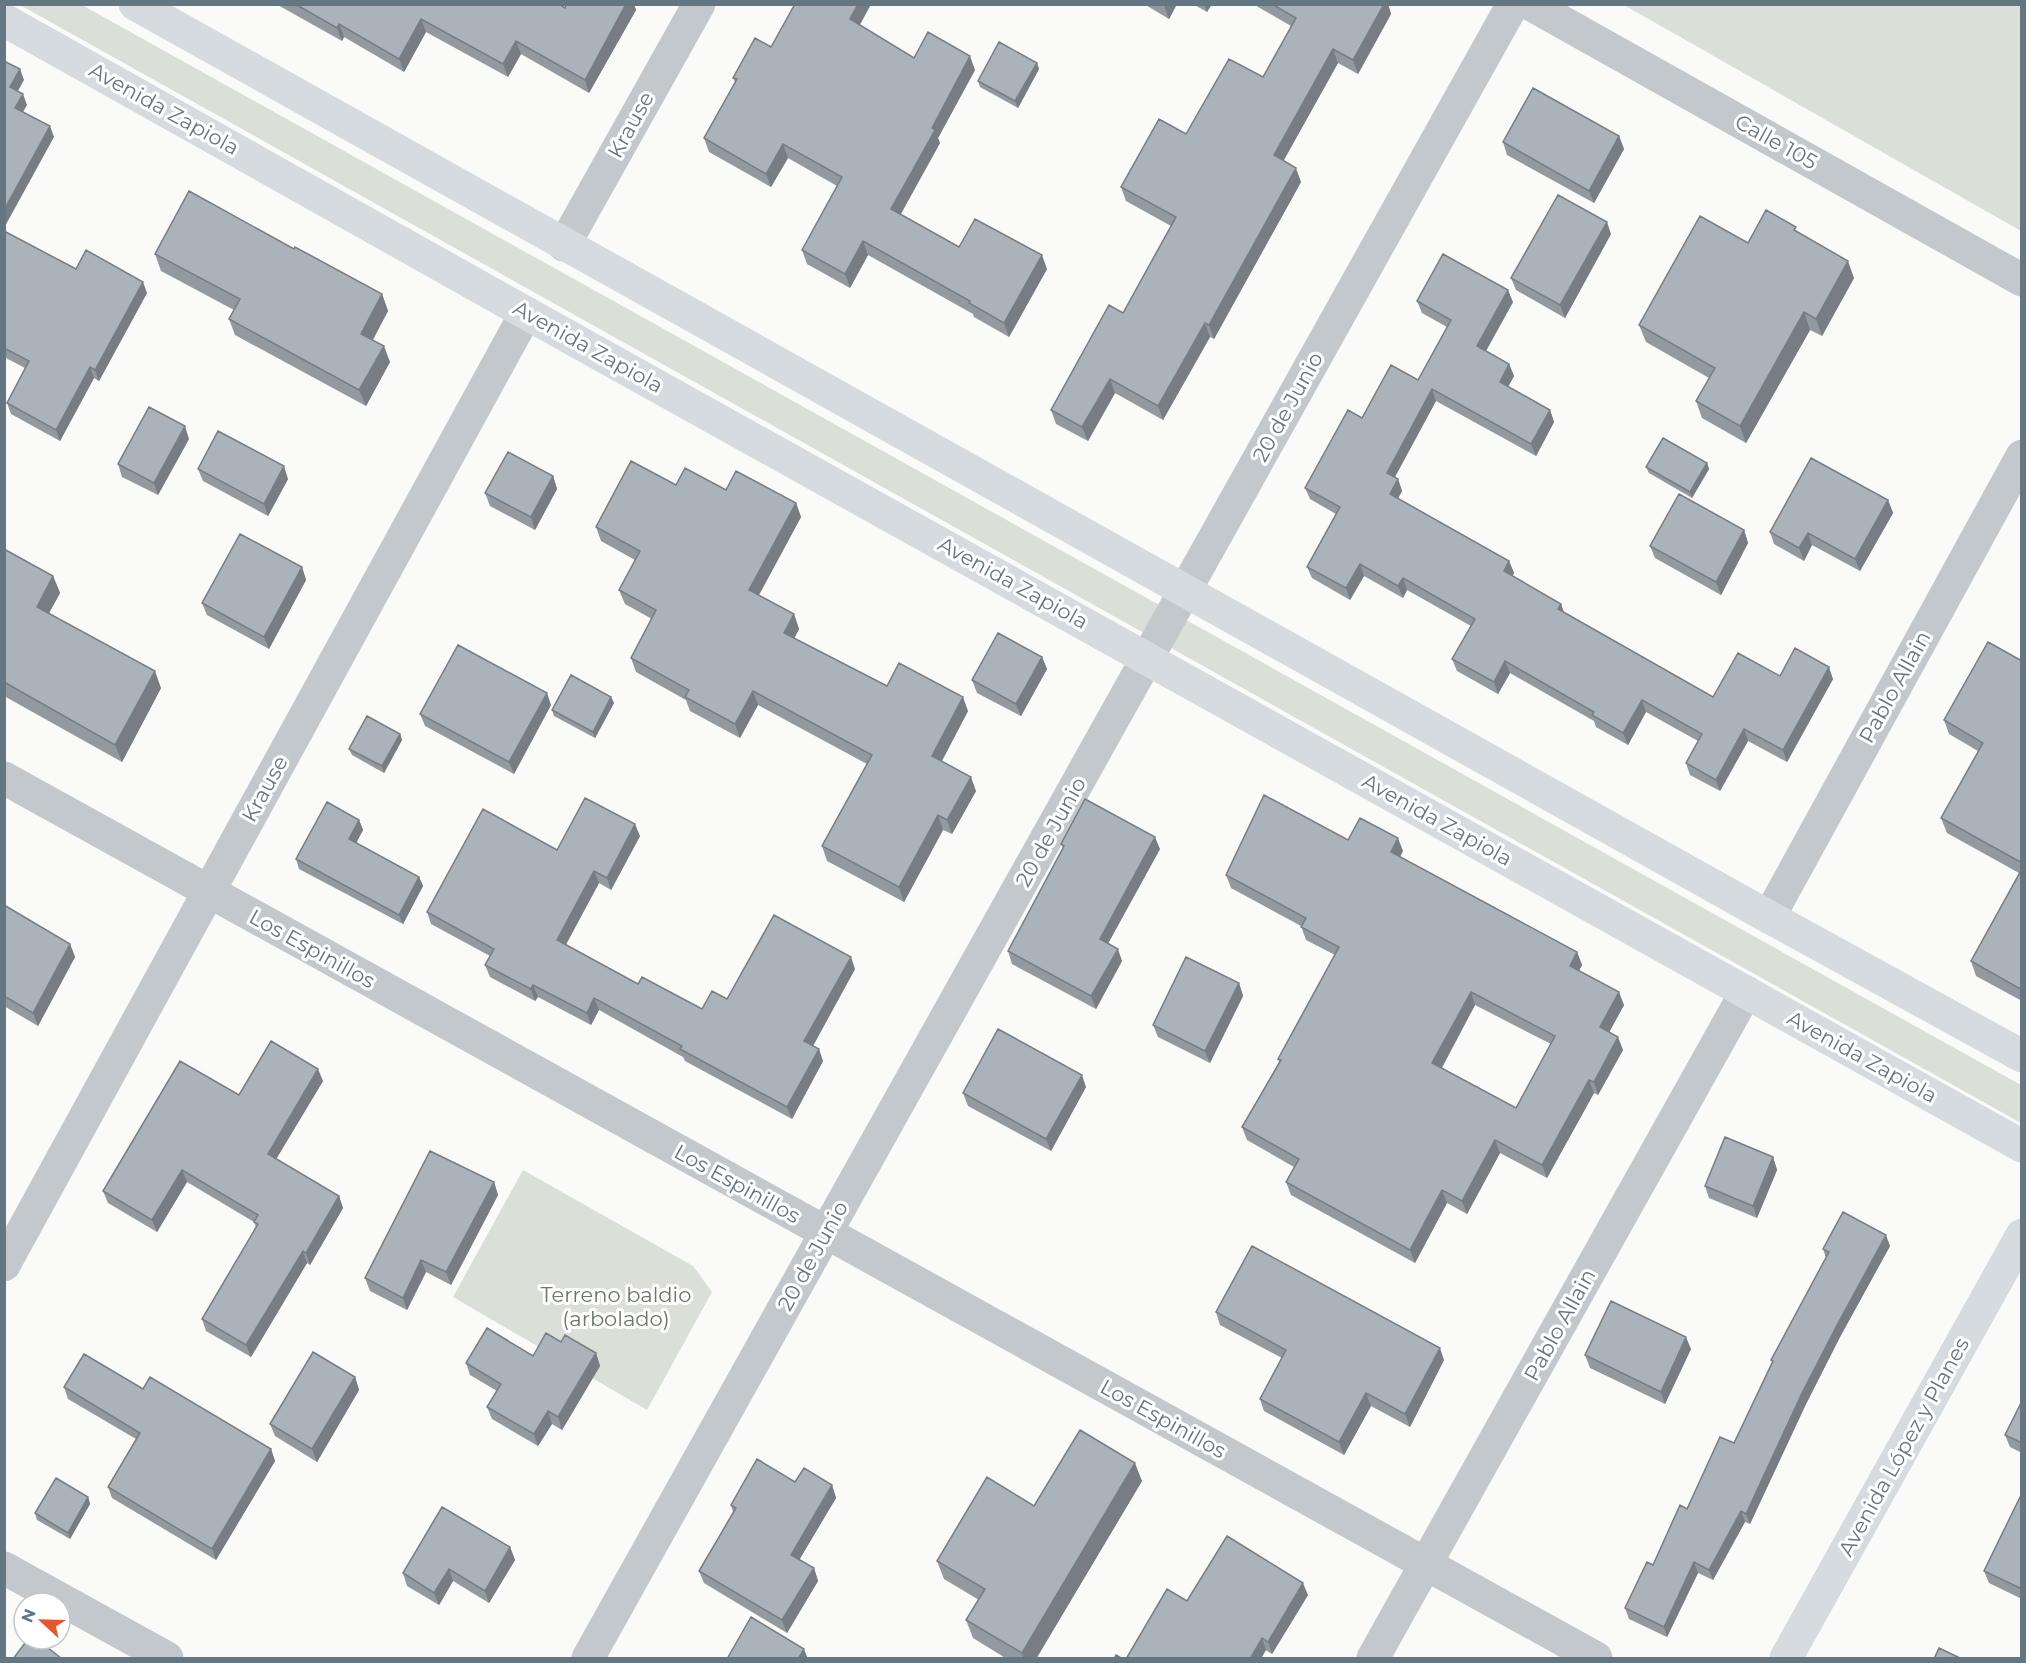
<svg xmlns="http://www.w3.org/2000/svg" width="2026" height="1663" viewBox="0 0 2026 1663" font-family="Montserrat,sans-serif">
	<rect width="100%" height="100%" fill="#fafaf8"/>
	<path fill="#dadfd7" d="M20,5H82L2021,1085V1123Z
		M1624,5H2021V231Z
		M523,1170L693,1266L712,1292L647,1410L453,1297Z"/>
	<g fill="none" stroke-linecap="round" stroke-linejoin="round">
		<path stroke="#c3c8cc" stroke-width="33" d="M1530,4L2022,280
			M564,245L699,4
			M4,778L1596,1658
			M1769,917L2022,456
			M4,1265L526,313
			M4,1568L167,1658
			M588,1658L1513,4
			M1373,1658L1746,992"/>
		<path stroke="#d6dbdf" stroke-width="33" d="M135,4L1769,917L2022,1056
			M4,20L526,313L2022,1146
			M1786,1658L2022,1235"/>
	</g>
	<path fill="#929a9f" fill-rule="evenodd" d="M276,4H559L565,8L566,4H634L636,10L589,93L521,54L508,77L426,32L404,72L344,37L342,41Z
		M795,4H871L860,25L914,58L975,70L938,138L940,143L900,214L959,247L1047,269L1009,337L974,317L973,314L868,255L850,288L807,264L802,250L837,186L788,158L771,187L709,152L704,138L735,82L733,78L771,47Z
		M1144,4H1177L1169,19Z
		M1193,4H1212L1207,12Z
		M1253,4H1388L1391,14L1358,74L1338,63L1283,161L1301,182L1214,339L1210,337L1163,420L1115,393L1088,441L1056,424L1051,410L1123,313L1171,226L1126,201L1121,187L1186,134L1263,77L1291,26Z
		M1037,63L1039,69L1018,108L980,87L978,81Z
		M1619,136L1624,149L1594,203L1507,155L1503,142Z
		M4,231L76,269L147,293L99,381L94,378L60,441L11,414L7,403L25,368L4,357Z
		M1798,232L1854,278L1822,336L1810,330L1746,443L1702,418L1696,401L1709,378L1646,342L1639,325L1748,243Z
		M1611,234L1565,318L1516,290L1511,278Z
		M294,249L382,294L388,311L373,340L390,362L366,406L235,335L229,319L234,310L161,271L155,254Z
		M1417,301L1513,302L1486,351L1509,364L1514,376L1508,387L1550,410L1554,422L1536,456L1436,401L1395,477L1398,479L1402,491L1398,498L1509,561L1514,573L1512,576L1561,604L1564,612L1713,697L1780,676L1833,679L1787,762L1748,741L1720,791L1690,775L1686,763L1698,741L1646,712L1628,745L1596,727L1594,721L1510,673L1498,694L1457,671L1452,659L1471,626L1407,590L1403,598L1364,576L1350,600L1312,578L1307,567L1336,514L1310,499L1305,488L1362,418L1418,380L1447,327L1422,313Z
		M189,439L158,495L122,477L118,464Z
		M1707,463L1709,469L1692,498L1649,473L1646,467Z
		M198,469L288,479L268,516L203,481Z
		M553,476L557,489L535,530L490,506L485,493Z
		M676,485L726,490L796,503L801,517L759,595L794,614L799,629L794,638L887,686L968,711L942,761L976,791L952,834L943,830L904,902L827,861L822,846L867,764L758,705L740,738L690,711L686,700L636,672L631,658L652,619L625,604L619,590L635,560L601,541L596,527Z
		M1888,500L1893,513L1860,571L1812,545L1804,561L1774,544L1770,532Z
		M1744,530L1748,543L1721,595L1655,558L1650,546Z
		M4,549L53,576L60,593L49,613L161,688L122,762L4,696Z
		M302,567L306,580L269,649L207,615L202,603Z
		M1042,657L1047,669L1021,716L977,693L972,680Z
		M2022,661V1001L1976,976L1971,961L2019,873L1947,833L1941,818L1978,751L1949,734L1944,720Z
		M611,697L614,703L595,738L554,716L552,710Z
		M551,705L514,774L425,726L420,714Z
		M400,734L402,740L384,773L352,755L349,749Z
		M359,820L363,830L356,843L419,877L423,886L403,924L299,869L296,859Z
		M640,836L611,890L599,883L566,944L638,984L702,1009L727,999L855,969L813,1046L823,1061L792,1119L685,1061L683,1057L599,1010L591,1025L538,997L535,1001L490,977L485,965L490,956L431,924L427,912L557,850Z
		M1348,840L1403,851L1400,857L1577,952L1582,965L1579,971L1624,1005L1609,1032L1623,1050L1598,1095L1594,1093L1547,1178L1500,1153L1467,1214L1447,1203L1415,1263L1291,1195L1286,1182L1294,1167L1247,1140L1242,1127L1279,1062L1278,1059L1335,955L1306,940L1301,926L1231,888L1226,875ZM1475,1005L1551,1044L1516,1108L1442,1068Z
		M1061,844L1160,849L1108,943L1122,961L1096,1009L1012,964L1008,951L1063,848Z
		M4,905L70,944L75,957L38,1026L4,1006Z
		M1239,983L1243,996L1210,1063L1158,1037L1153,1025Z
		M323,1081L276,1159L339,1196L343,1208L310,1265L307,1263L251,1357L206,1331L202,1319L256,1227L254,1222L187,1182L157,1232L108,1203L103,1191L239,1095Z
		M1086,1087L1051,1151L968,1106L963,1093Z
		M1773,1157L1777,1170L1757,1218L1709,1198L1705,1186Z
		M494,1182L498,1195L451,1285L426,1272L407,1310L370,1291L365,1278Z
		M1890,1246L1840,1337L1806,1404L1750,1524L1745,1522L1713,1580L1698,1573L1667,1637L1629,1619L1625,1608L1653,1565L1687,1509L1734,1443L1772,1362L1771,1360L1826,1258L1823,1249Z
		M1216,1312L1444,1360L1410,1427L1371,1406L1344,1455L1264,1411L1260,1399L1282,1358L1220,1325Z
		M561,1342L596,1353L600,1366L562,1430L552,1424L538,1446L492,1419L487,1407L497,1391L470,1375L466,1363L533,1356Z
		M1691,1349L1665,1404L1590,1368L1585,1355Z
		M355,1377L359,1390L317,1462L275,1436L270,1424Z
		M64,1387L143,1389L271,1449L275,1461L216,1560L112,1498L108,1487L136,1439L68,1399Z
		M2022,1401V1453L2010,1447L2005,1435Z
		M1142,1481L1036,1659H1007L973,1638L966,1620L979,1600L944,1579L937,1561L1034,1506Z
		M795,1482L832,1485L836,1498L799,1560L814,1568L818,1581L787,1633L704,1583L699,1571L733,1512L731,1505Z
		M2022,1493V1599L1989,1583L1984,1571Z
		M88,1497L90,1504L70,1539L37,1520L35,1513Z
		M510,1547L515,1560L489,1603L453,1581L439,1605L407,1586L403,1573Z
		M1308,1595L1272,1654L1187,1601Z"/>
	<path fill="#777d82" d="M626,4H634L636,10L589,93L585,80Z
		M858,4H871L855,33L850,19Z
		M1177,4L1169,19L1164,5Z
		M1204,4H1212L1207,12Z
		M1384,4H1388L1391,14L1358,74L1353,60Z
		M421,19L426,32L404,72L399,59Z
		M339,24L344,37L342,41L337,28Z
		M516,41L521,54L508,77L503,64Z
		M1333,49L1338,63L1279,169L1274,155Z
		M970,56L975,70L938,138L940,143L896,223L891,209L932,128Z
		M1037,63L1039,69L1018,108L1015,101Z
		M20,69L24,80L14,98L10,87Z
		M23,94L27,105L19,119L15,108Z
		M50,126L54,137L4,228V210Z
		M1619,136L1624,149L1594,203L1589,191Z
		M783,144L788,158L771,187L766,174Z
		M1296,168L1301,182L1214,339L1209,325Z
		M1607,222L1611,234L1565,318L1560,305Z
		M863,241L868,255L850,288L845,274Z
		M1042,255L1047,269L1009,337L1004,323Z
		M1848,261L1854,278L1822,336L1816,319Z
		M143,282L147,293L99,381L95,370Z
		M1508,290L1513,302L1482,358L1477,346Z
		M382,294L388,311L367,350L361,334Z
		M1804,312L1810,330L1746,443L1740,426Z
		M1205,323L1210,337L1163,420L1158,406Z
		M384,346L390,362L366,406L359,390Z
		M1509,364L1514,376L1504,394L1500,382Z
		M90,367L94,378L60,441L56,430Z
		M1110,379L1115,393L1088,441L1082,427Z
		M1432,389L1436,401L1391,484L1387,473Z
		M1550,410L1554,422L1536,456L1531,444Z
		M185,426L189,439L158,495L154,483Z
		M1707,463L1709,469L1692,498L1690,492Z
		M284,466L288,479L268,516L264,504Z
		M553,476L557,489L535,530L531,517Z
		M1398,479L1402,491L1394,506L1390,494Z
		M1888,500L1893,513L1860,571L1855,559Z
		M796,503L801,517L754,604L749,590Z
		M1744,530L1748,543L1721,595L1716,582Z
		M1808,533L1812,545L1804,561L1799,548Z
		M1509,561L1514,573L1508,583L1504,571Z
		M1360,564L1364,576L1350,600L1346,588Z
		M302,567L306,580L269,649L264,637Z
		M53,576L60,593L43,624L37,607Z
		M1403,578L1407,590L1403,598L1398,586Z
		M1561,604L1565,616L1558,609Z
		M794,614L799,629L790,647L784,633Z
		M1042,657L1047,669L1021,716L1016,704Z
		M1505,661L1510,673L1498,694L1494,682Z
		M1829,667L1833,679L1787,762L1783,750Z
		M155,671L161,688L122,762L115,745Z
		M753,691L758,705L740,738L735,724Z
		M547,693L551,705L514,774L509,762Z
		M611,697L614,703L595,738L593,732Z
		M963,697L968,711L937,770L932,756Z
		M1642,700L1646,712L1628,745L1623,733Z
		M1744,729L1748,741L1720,791L1716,780Z
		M400,734L402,740L384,773L382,766Z
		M971,777L976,791L952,834L947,820Z
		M938,815L943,830L904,902L899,887Z
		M359,820L363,830L353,849L349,839Z
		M635,824L640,836L611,890L607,878Z
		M1155,837L1160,849L1104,951L1100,939Z
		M1398,838L1403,851L1395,865L1391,852Z
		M594,871L599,883L562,952L557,940Z
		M419,877L423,886L403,924L399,915Z
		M70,944L75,957L38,1026L33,1013Z
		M1118,949L1122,961L1096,1009L1091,996Z
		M1577,952L1582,965L1574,979L1570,966Z
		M851,957L855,969L809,1053L804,1041Z
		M1239,983L1243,996L1210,1063L1205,1051Z
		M533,985L538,997L535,1001L531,989Z
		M1471,992L1475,1005L1437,1076L1432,1063Z
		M1619,992L1624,1005L1605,1040L1600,1027Z
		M594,998L599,1010L591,1025L587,1013Z
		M1618,1037L1623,1050L1598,1095L1594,1082Z
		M819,1049L823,1061L792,1119L787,1107Z
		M318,1069L323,1081L272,1166L268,1154Z
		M1082,1075L1086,1087L1051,1151L1046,1139Z
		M1589,1080L1594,1093L1547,1178L1542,1165Z
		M1495,1140L1500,1153L1467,1214L1462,1201Z
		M1773,1157L1777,1170L1757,1218L1753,1206Z
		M182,1170L187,1182L157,1232L152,1220Z
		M494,1182L498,1195L451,1285L446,1272Z
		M1442,1190L1447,1203L1415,1263L1410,1250Z
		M339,1196L343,1208L310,1265L306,1253Z
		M1886,1235L1890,1246L1840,1337L1806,1404L1750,1524L1746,1514L1802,1393L1836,1327Z
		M303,1251L307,1263L251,1357L246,1345Z
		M421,1260L426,1272L407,1310L403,1298Z
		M1686,1337L1691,1349L1665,1404L1661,1392Z
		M1440,1348L1444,1360L1410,1427L1405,1414Z
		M596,1353L600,1366L562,1430L558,1417Z
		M355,1377L359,1390L317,1462L312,1449Z
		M1366,1393L1371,1406L1344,1455L1339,1442Z
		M548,1411L552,1424L538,1446L534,1434Z
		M271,1449L275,1461L216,1560L212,1549Z
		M1135,1463L1142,1481L1036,1659H1024L1022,1653Z
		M832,1485L836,1498L795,1567L791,1555Z
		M88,1497L90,1504L70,1539L68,1533Z
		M1741,1511L1745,1522L1713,1580L1709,1570Z
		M510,1547L515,1560L489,1603L485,1591Z
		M1694,1562L1698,1573L1667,1637L1664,1627Z
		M814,1568L818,1581L787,1633L782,1620Z
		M449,1569L453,1581L439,1605L434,1593Z
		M1303,1583L1308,1595L1272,1654L1268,1642Z
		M1262,1638L1266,1650L1261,1659H1250Z
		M804,1649L808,1659H798Z"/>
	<path fill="#aab3b9" stroke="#777d82" stroke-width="1.5" fill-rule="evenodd" d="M295,4H559L565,8L566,4H626L585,80L516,41L503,64L421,19L399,59L339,24L337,28Z
		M795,4H858L850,19L914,58L928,32L970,56L932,128L935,130L891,209L959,247L975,219L1042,255L1004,323L969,303L970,301L863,241L845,274L802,250L842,177L783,144L766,174L704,138L737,79L733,78L755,38L771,47Z
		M1272,4H1384L1353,60L1333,49L1274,155L1296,168L1209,325L1205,323L1158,406L1110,379L1082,427L1051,410L1109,305L1123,313L1176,217L1121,187L1159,119L1186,134L1229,59L1263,77L1296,18Z
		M999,42L1037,63L1015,101L978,81Z
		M4,61L20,69L10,87L23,94L15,108L50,126L4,210Z
		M1533,88L1619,136L1589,191L1503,142Z
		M189,191L294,249L295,247L382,294L361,334L384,346L359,390L229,319L240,299L155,254Z
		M1558,195L1607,222L1560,305L1511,278Z
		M1766,210L1796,227L1794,230L1848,261L1816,319L1804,312L1740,426L1696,401L1715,368L1639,325L1700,216L1748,243Z
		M4,231L76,269L86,250L143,282L95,370L90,367L56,430L7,403L29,361L4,348Z
		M1443,254L1508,290L1477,346L1509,364L1500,382L1550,410L1531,444L1432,389L1387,473L1398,479L1390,494L1509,561L1504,571L1561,604L1558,609L1713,697L1738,653L1780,676L1795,648L1829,667L1783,750L1744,729L1716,780L1686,763L1702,734L1642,700L1623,733L1592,715L1594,712L1505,661L1494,682L1452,659L1475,619L1403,578L1398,586L1360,564L1346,588L1307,567L1340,507L1305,488L1348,410L1362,418L1391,365L1418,380L1451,320L1417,301Z
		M149,407L185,426L154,483L118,464Z
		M218,431L284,466L264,504L198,469Z
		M1663,438L1707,463L1690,492L1646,467Z
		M508,452L553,476L531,517L485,493Z
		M1811,458L1888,500L1855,559L1808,533L1799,548L1770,532Z
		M631,461L676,485L685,468L726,490L736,471L796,503L749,590L794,614L784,633L887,686L899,663L963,697L932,756L971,777L947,820L938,815L899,887L822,846L872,755L753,691L735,724L685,697L689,690L631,658L656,610L619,590L640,551L596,527Z
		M1679,494L1744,530L1716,582L1650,546Z
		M240,534L302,567L264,637L202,603Z
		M4,549L53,576L37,607L155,671L115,745L4,682Z
		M998,633L1042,657L1016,704L972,680Z
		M1988,642L2022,661V863L1941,818L1983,743L1944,720Z
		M458,645L547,693L509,762L420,714Z
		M571,675L611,697L593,732L552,710Z
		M367,716L400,734L382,766L349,749Z
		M1264,795L1348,840L1360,818L1398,838L1391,852L1577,952L1570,966L1619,992L1600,1027L1618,1037L1594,1082L1589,1080L1542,1165L1495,1140L1462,1201L1442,1190L1410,1250L1286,1182L1299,1159L1242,1127L1281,1060L1278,1059L1339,947L1301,927L1306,918L1226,875ZM1471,992L1555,1036L1516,1108L1432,1063Z
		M585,798L635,824L607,878L594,871L557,940L638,984L642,977L702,1009L712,991L727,999L774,915L851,957L804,1041L819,1049L787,1107L680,1049L682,1046L594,998L587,1013L533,985L531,989L485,965L494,949L427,912L483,809L557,850Z
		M1085,799L1155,837L1100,939L1118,949L1091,996L1008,951L1064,846L1061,844Z
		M327,802L359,820L349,839L419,877L399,915L296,859Z
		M2022,869V990L1971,961Z
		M4,905L70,944L33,1013L4,996Z
		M1186,957L1239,983L1205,1051L1153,1025Z
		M998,1029L1082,1075L1046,1139L963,1093Z
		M271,1041L318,1069L268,1154L339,1196L306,1253L303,1251L246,1345L202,1319L258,1224L254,1222L258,1215L182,1170L152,1220L103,1191L180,1061L239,1095Z
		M1725,1137L1773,1157L1753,1206L1705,1186Z
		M430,1151L494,1182L446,1272L421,1260L403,1298L365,1278Z
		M1843,1212L1886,1235L1836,1327L1802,1393L1746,1514L1741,1511L1709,1570L1694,1562L1664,1627L1625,1608L1647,1562L1653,1565L1680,1505L1687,1509L1720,1437L1734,1443L1773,1361L1771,1360L1829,1252L1823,1249Z
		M1252,1246L1440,1348L1405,1414L1366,1393L1339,1442L1260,1399L1286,1350L1216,1312Z
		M1611,1301L1686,1337L1661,1392L1585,1355Z
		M487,1328L533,1356L546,1333L561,1342L565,1335L596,1353L558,1417L548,1411L534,1434L487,1407L501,1384L466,1363Z
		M313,1352L355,1377L312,1449L270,1424Z
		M84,1354L143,1389L150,1377L271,1449L212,1549L108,1487L140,1433L64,1387Z
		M2022,1401V1443L2005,1435Z
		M1080,1430L1135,1463L1022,1653L966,1620L985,1589L937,1561L987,1477L1034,1506Z
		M757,1459L795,1482L804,1468L832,1485L791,1555L814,1568L782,1620L699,1571L736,1508L731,1505Z
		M56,1478L88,1497L68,1533L35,1513Z
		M2022,1493V1589L1984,1571Z
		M442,1507L510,1547L485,1591L449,1569L434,1593L403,1573Z
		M1227,1536L1303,1583L1268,1642L1262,1638L1250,1659H1126L1167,1589L1187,1601Z
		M751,1617L804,1649L798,1659H727Z
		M28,1639H37L62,1659H13Z
		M1939,1648L1962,1659H1934Z
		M1116,1655L1123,1659H1114Z"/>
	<g text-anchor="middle" stroke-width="6" stroke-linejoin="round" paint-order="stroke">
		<g font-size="21" fill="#657683" stroke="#fff">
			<text transform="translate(164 109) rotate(29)" y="7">Avenida Zapiola</text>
			<text transform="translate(631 125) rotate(-61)" y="7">Krause</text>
			<text transform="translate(1776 142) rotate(29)" y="7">Calle 105</text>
			<text transform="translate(588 347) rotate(29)" y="7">Avenida Zapiola</text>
			<text transform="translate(1288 407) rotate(-61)" y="7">20 de Junio</text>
			<text transform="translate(1013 583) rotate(29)" y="7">Avenida Zapiola</text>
			<text transform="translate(1895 687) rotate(-61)" y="7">Pablo Allain</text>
			<text transform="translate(265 789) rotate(-61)" y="7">Krause</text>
			<text transform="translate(1437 820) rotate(29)" y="7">Avenida Zapiola</text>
			<text transform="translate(1051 832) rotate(-61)" y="7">20 de Junio</text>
			<text transform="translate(312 949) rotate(29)" y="7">Los Espinillos</text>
			<text transform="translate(1862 1057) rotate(29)" y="7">Avenida Zapiola</text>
			<text transform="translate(737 1184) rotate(29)" y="7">Los Espinillos</text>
			<text transform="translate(813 1256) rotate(-61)" y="7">20 de Junio</text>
			<text transform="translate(1560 1325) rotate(-61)" y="7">Pablo Allain</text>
			<text transform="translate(1163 1419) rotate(29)" y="7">Los Espinillos</text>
			<text transform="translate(1904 1447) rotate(-61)" y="7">Avenida López y Planes</text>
		</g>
		<g font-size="21" fill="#687a64" stroke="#fff">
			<text x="616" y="1302">Terreno baldio<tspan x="616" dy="24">(arbolado)</tspan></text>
		</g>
	</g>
	<rect width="2026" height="1663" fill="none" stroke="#657683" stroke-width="12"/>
	<g transform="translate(42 1621) rotate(292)"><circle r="28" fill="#ffffff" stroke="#c1c8cd" stroke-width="1.5"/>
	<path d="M0-4.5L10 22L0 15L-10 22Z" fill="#e4572e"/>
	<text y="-9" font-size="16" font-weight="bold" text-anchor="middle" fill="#657683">N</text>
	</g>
</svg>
